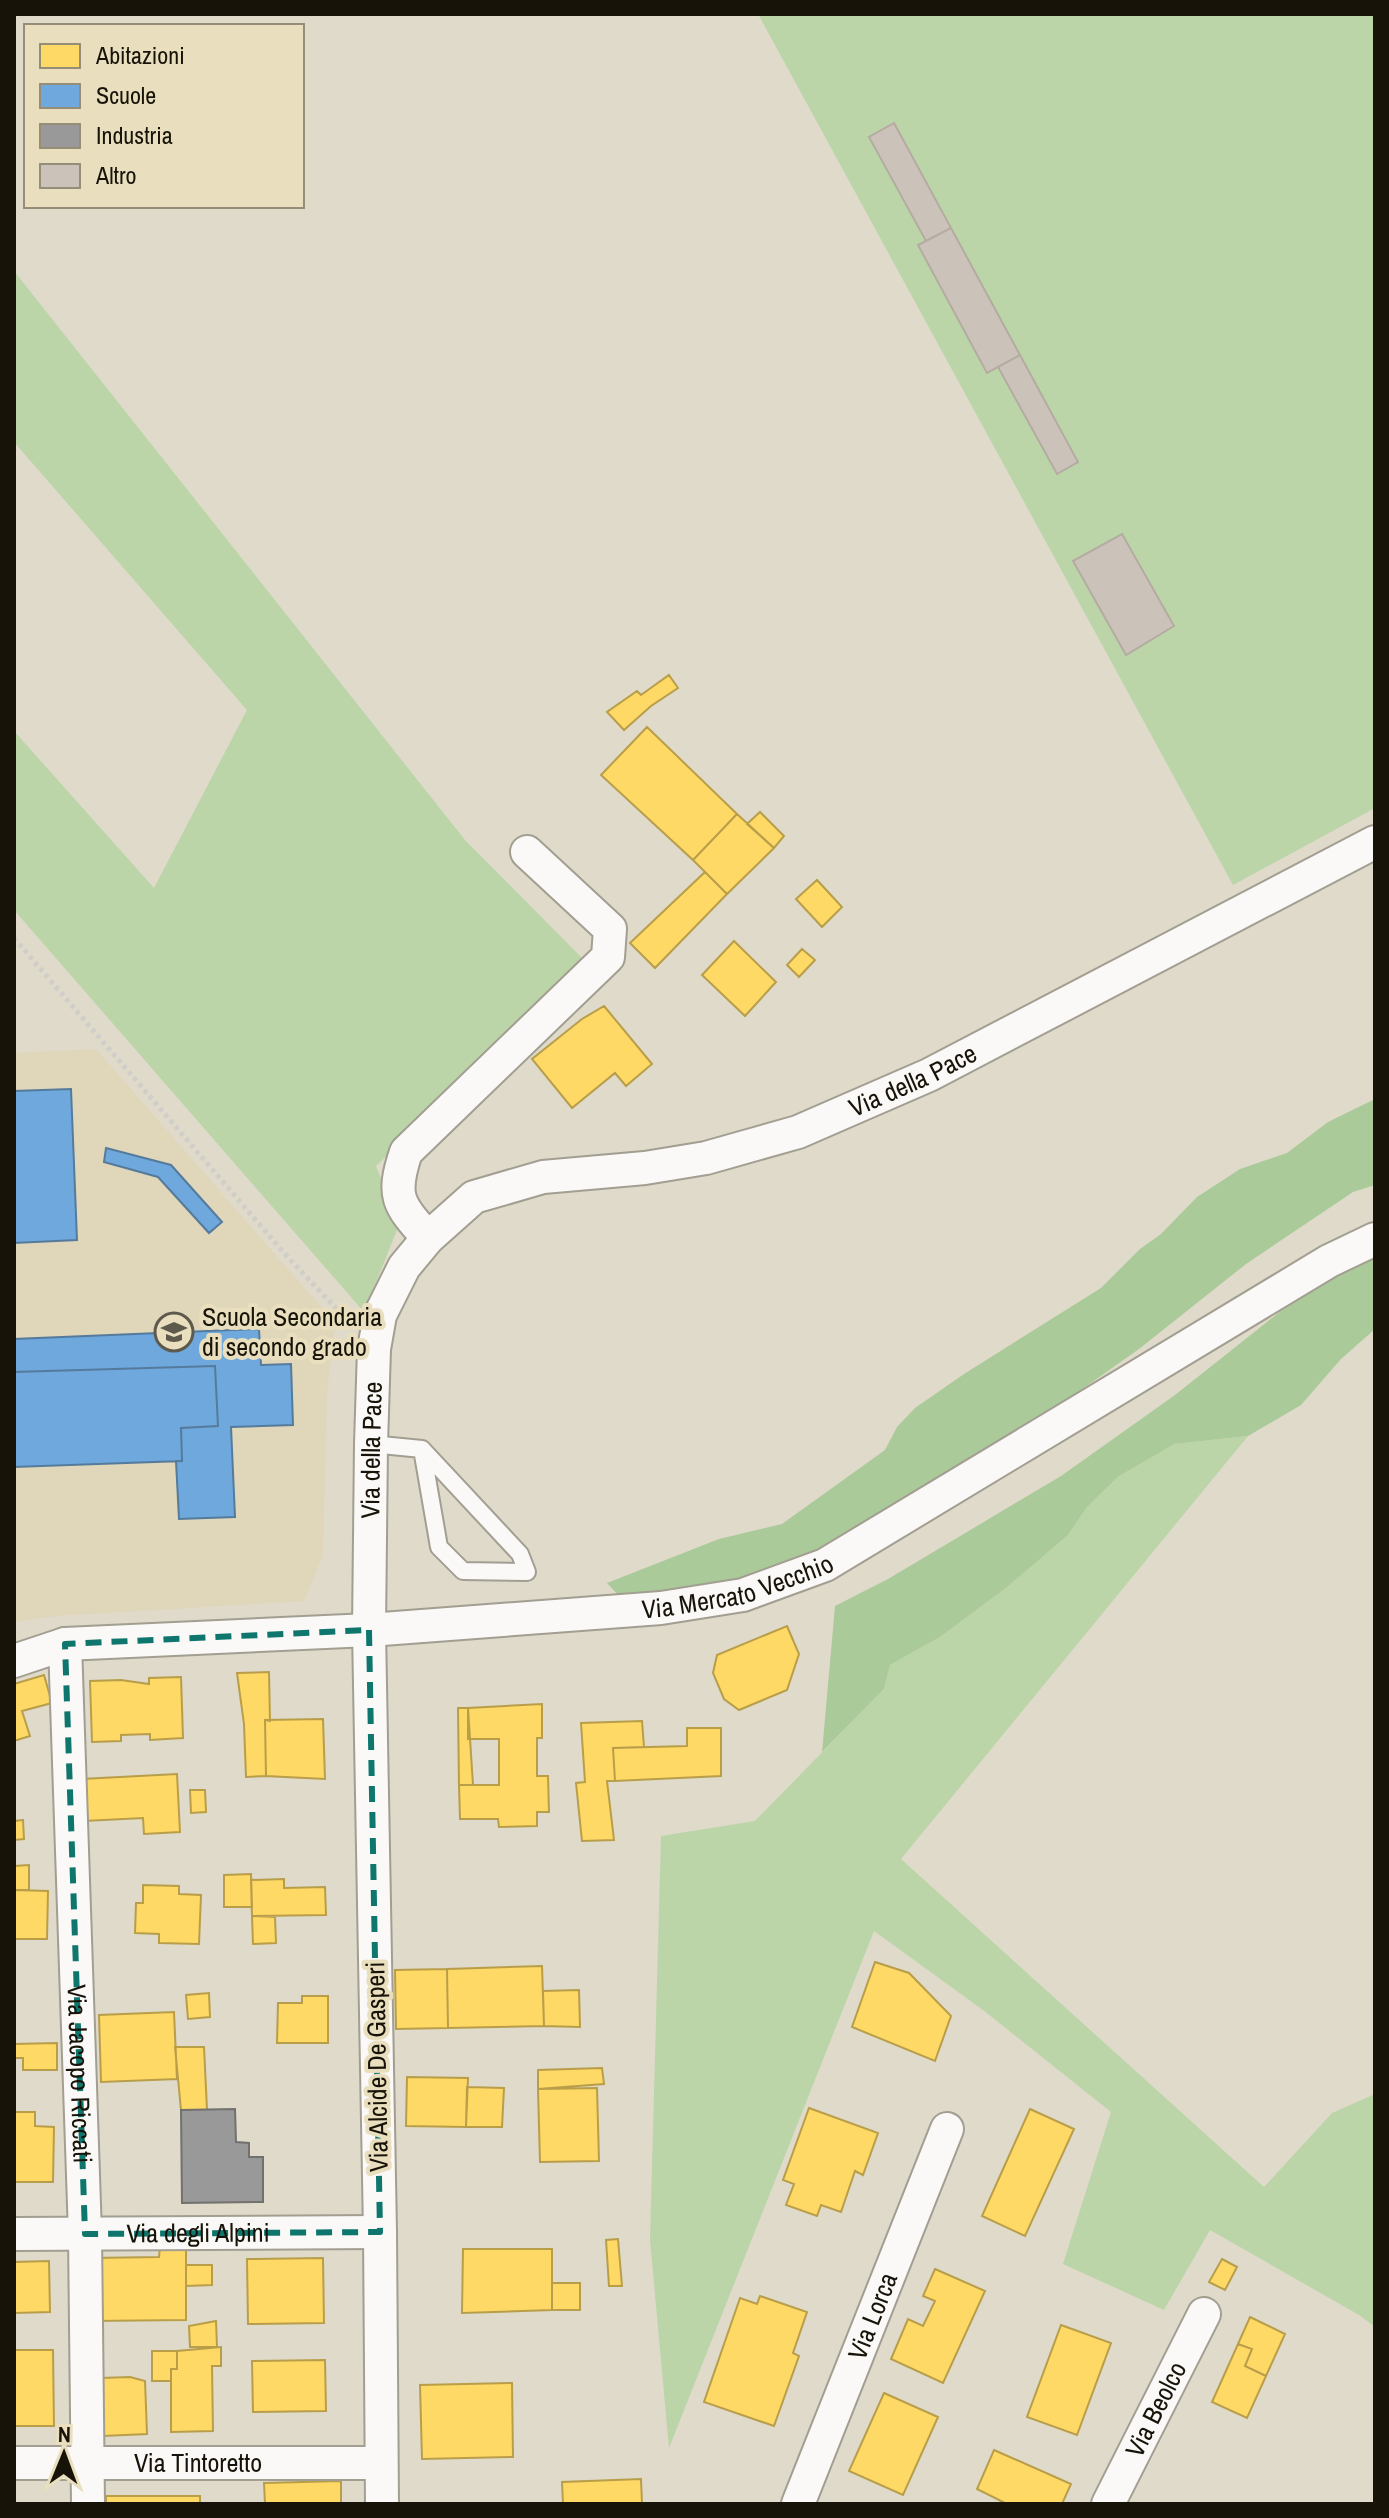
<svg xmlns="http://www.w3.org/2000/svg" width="1389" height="2518" viewBox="0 0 1389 2518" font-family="'Archivo Narrow',sans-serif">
	<rect width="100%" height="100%" fill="#dfdac9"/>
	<path fill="#e0d6ba" d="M96,1049L335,1323L327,1392L323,1555L304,1601L56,1616L14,1622V1053Z"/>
	<path fill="#bbd5a9" d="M758,14H1375V808L1233,885Z
		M14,271L465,840L588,964L376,1166L399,1225L364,1312L14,910V731L154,888L247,710L14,442Z
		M1248,1436L901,1859L1264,2187L1332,2113L1375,2094V2327L1359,2315L1210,2230L1164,2310L1063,2264L1111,2112L983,2010L874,1931L669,2448L650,2240L661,1836L755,1821L884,1689L890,1665L940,1637L1006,1588L1068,1535L1087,1507L1119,1476L1140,1462L1174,1444Z"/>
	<path fill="#abca99" d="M1375,1099V1185L1353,1192L1246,1264L1139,1349L1030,1426L860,1527L755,1580L713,1590L620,1597L607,1583L719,1539L782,1524L885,1450L897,1427L915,1408L964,1374L1101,1288L1140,1249L1161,1234L1197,1197L1240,1169L1287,1153L1328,1122Z
		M1375,1248V1329L1341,1359L1301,1405L1248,1436L1174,1444L1119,1476L1087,1507L1068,1535L1006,1588L940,1637L890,1665L884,1689L822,1752L835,1606L888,1579L1061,1476L1175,1395L1282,1310Z"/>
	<path fill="#ffd966" stroke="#b99e4a" stroke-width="2" d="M669,675L678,688L651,706L624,730L607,712L637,691L641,695Z
		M647,727L737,814L693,860L601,775Z
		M760,812L784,836L774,848L747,824Z
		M737,814L774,848L727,894L693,860Z
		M705,872L727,894L655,968L630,943Z
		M817,880L842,907L822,927L796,899Z
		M734,941L776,982L745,1016L702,975Z
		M802,949L815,960L799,977L787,965Z
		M604,1006L652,1064L626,1086L615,1073L572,1108L532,1059L582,1019Z
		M787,1626L799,1654L787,1690L739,1710L724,1699L713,1673L717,1655Z
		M269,1672L270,1721L265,1720L266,1776L246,1777L244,1724L237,1673Z
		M44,1675L52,1703L22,1711L30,1736L14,1741V1684Z
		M181,1677L183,1738L150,1740V1734L121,1735V1741L92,1742L90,1681L121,1680L149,1684V1678Z
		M542,1704V1738H537V1776H548L549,1812H537V1826L499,1827L498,1819H460L459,1785H499V1739H468V1708Z
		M458,1708H468L473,1785H459Z
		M323,1719L325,1779L266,1776L265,1720Z
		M642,1721L644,1747L613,1748L615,1781H607L614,1840L582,1841L576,1783L585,1782L581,1723Z
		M687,1728H721V1776L615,1781L613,1748L687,1746Z
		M177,1774L180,1832L144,1834L143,1818L84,1821L82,1779Z
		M190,1790H205L206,1812L191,1813Z
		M23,1820L24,1839L14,1840V1821Z
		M29,1865V1890H14V1866Z
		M251,1874L252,1907H224V1875Z
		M284,1879V1888L325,1887L326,1915L252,1916L251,1880Z
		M143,1885L179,1886V1894L201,1895L199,1944L159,1943V1934L135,1933L136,1903H143Z
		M14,1890L48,1891L47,1939H14Z
		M252,1916L275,1917L276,1943L253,1944Z
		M875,1962L909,1973L951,2016L935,2061L852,2027Z
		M542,1966L544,2026L448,2028L447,1969Z
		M447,1969L448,2028L396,2029L395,1970Z
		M579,1990L580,2027L544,2026L543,1991Z
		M209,1993L210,2017L188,2019L186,1995Z
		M302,1996H328V2043H277L278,2003H302Z
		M174,2012L177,2079L101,2082L99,2015Z
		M57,2043V2070H23V2058H14V2044Z
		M175,2047H204L207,2110H181Z
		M602,2068L604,2084L538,2089V2070Z
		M407,2077L468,2078L466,2127L406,2126Z
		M467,2087L504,2088L502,2127H466Z
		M597,2088L599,2161L540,2162L538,2089Z
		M809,2108L878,2133L863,2175L855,2171L841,2212L821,2205L817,2216L786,2205L794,2184L783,2180Z
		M1030,2109L1074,2129L1025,2236L982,2216Z
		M14,2112H35V2126L54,2127L53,2182H14Z
		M618,2239L622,2286H609L606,2240Z
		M160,2247H186V2320L91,2321V2258L159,2257Z
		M463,2249H552V2310L462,2313Z
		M323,2258L324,2323L248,2324L247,2259Z
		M1222,2259L1237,2267L1225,2290L1209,2282Z
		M49,2261L50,2312L15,2313L14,2262Z
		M186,2265H212V2285L186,2286Z
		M935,2269L985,2291L943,2383L891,2359L908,2319L923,2326L935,2301L923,2296Z
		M552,2283H580V2310H552Z
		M760,2296L807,2312L793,2353L799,2356L774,2426L704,2402L740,2298L757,2304Z
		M1250,2317L1285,2334L1266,2376L1245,2366L1252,2349L1238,2344Z
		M216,2321L217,2347H190L189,2326Z
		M1061,2325L1111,2343L1077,2435L1027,2417Z
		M1238,2344L1252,2349L1245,2366L1266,2376L1247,2418L1212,2402Z
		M221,2347V2366H212L213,2431L171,2432V2369H177V2351Z
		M14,2350H53L54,2426H14Z
		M152,2351H177V2369H171V2381H152Z
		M325,2360L326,2411L253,2412L252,2361Z
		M130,2377L145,2381L147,2434L103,2436L101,2378Z
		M512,2383L513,2457L422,2459L420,2385Z
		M884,2393L938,2417L903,2495L849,2471Z
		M994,2450L1071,2484L1062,2504H1007L977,2489Z
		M641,2479L642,2504H563L562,2482Z
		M341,2481V2504H265L264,2483Z
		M106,2496H200V2504H106Z"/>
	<path fill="#6fa8dc" stroke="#557b9c" stroke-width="2" d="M71,1089L77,1240L14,1243V1091Z
		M106,1148L171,1165L222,1222L209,1233L158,1177L104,1162Z
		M259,1329L261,1365L291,1364L293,1425L231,1427L235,1517L179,1519L176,1461H182L181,1428L218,1426L215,1366L14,1372V1339Z
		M215,1366L218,1426L181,1428L182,1461L14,1467V1372Z"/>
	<path fill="#999" stroke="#72716e" stroke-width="2" d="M235,2109L236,2142L249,2143V2157H263V2202L182,2203L181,2110Z"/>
	<path fill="#cbc3b9" stroke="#b4aba1" stroke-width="2" d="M894,123L951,228L926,241L869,137Z
		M951,228L1020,355L987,373L918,245Z
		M1020,355L1078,462L1057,474L998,367Z
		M1122,534L1174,626L1126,655L1073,561Z"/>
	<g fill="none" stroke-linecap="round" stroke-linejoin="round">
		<g stroke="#a29e91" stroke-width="20">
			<path id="lane" d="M371,1444L422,1449L439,1547L463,1571L527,1572L520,1554L422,1449"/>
		</g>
		<g stroke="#a29e91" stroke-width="36">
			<g id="street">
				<path d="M428,1238C398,1204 391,1197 406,1152L608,957L610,929L527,852"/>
				<path id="s1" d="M65,1644L85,2234L88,2504"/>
				<path id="s2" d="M14,1661L65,1644L369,1630L661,1608L743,1595L825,1565L1329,1261L1375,1239"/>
				<path id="s3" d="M14,2234L380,2232"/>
				<path id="s4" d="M14,2463H381"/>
				<path id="s5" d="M382,2504L380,2232L369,1630L371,1444L374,1349L380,1315L404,1267L428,1238L474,1197L543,1177L645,1168L706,1158L798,1132L929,1075L1375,842"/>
				<path id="s6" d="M798,2504L947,2129"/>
				<path id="s7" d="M1108,2504L1204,2314"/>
			</g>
		</g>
		<path stroke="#d0cec9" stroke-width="5" stroke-dasharray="4 4" stroke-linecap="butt" d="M14,938L284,1253L346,1319"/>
		<use href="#lane" stroke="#faf9f7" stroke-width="16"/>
		<use href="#street" stroke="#faf9f7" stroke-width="32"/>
	</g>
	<path fill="none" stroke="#0f766e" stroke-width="6" stroke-dasharray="16 10" stroke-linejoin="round" d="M369,1630L380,2232L85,2234L65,1644Z"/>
	<defs>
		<g id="school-ring" transform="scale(2)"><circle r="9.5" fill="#e9dfbf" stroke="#5d594c" stroke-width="1.5"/><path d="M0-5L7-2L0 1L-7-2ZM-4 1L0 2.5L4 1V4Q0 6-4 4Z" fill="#5d594c"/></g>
	</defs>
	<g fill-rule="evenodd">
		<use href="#school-ring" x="174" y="1332"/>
	</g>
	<g text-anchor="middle" stroke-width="8" stroke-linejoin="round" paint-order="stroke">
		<g font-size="26" fill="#171308" stroke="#e9dfbf">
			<text dy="9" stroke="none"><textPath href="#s5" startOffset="1800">Via della Pace</textPath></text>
			<text dy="9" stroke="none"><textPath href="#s5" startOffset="1054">Via della Pace</textPath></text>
			<text dy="9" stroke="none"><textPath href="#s2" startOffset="730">Via Mercato Vecchio</textPath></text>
			<text transform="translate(377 2067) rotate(-91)" y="9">Via Alcide De Gasperi</text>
			<text dy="9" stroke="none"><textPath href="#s1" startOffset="430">Via Jacopo Riccati</textPath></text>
			<text dy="9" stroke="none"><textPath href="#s3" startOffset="184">Via degli Alpini</textPath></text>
			<text dy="9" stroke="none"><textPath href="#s6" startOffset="202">Via Lorca</textPath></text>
			<text dy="9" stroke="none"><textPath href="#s7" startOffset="106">Via Beolco</textPath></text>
			<text dy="9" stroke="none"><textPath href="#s4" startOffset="184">Via Tintoretto</textPath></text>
		</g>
		<g font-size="26" fill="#171308" stroke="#e9dfbf" text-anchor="start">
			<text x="202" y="1326">Scuola Secondaria<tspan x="202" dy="30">di secondo grado</tspan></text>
		</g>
	</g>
	<rect width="1389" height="2518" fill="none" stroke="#171308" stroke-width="32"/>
	<rect x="24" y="24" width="280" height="184" fill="#e9dfbf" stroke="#958d76" stroke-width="2"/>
	<rect x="40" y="44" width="40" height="24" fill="#ffd966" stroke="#958d76" stroke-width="2"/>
	<text x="96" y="64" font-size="24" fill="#171308">Abitazioni</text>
	<rect x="40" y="84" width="40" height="24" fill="#6fa8dc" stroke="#958d76" stroke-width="2"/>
	<text x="96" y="104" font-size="24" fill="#171308">Scuole</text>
	<rect x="40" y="124" width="40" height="24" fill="#999999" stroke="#958d76" stroke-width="2"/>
	<text x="96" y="144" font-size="24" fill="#171308">Industria</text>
	<rect x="40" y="164" width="40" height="24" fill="#cbc3b9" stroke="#958d76" stroke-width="2"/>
	<text x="96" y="184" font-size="24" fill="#171308">Altro</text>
	<g transform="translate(64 2454) rotate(1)" stroke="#e9dfbf" stroke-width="6" paint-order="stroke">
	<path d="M0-6L14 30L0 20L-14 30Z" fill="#171308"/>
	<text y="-12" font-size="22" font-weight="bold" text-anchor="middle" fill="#171308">N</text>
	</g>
</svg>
